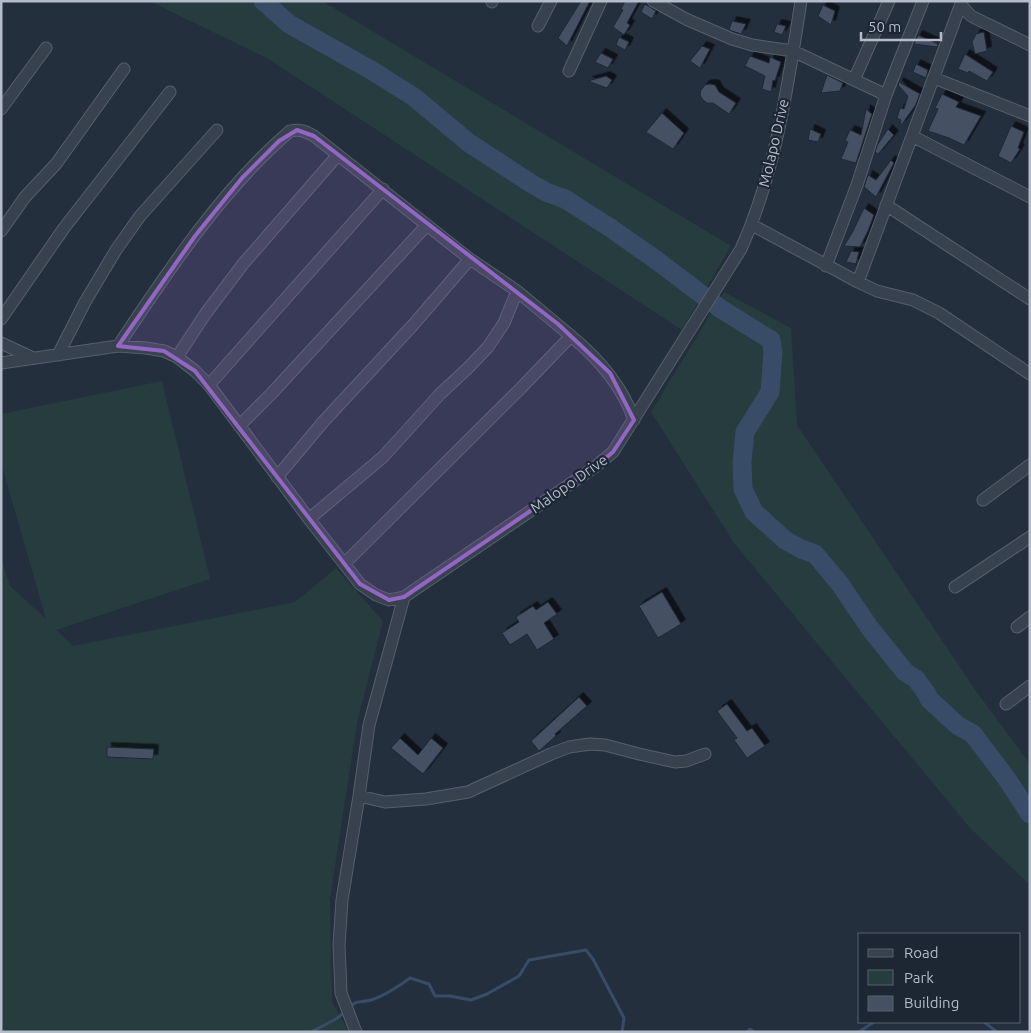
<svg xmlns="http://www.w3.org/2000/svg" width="1031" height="1033" viewBox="0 0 1031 1033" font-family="Ubuntu,sans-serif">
	<defs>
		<filter id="shadow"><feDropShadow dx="4.5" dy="-4.5" stdDeviation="0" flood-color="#0009"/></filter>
	</defs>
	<rect width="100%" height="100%" fill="#242f3e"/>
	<path fill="#263c3f" d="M149,1H322L731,246L682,330L267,58Z
		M724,292L791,328L797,425L976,691L1030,764V885L970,828L734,543L651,412Z
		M162,381L210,579L56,630L73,646L295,602L336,568L383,621L357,723L330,899L332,1002L349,1032H1V558L10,586L46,619L1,463V414Z"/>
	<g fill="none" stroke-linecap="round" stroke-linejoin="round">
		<path stroke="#394c67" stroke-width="3" d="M349,1007C359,999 361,1003 371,1000C382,997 401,985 410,978L429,984L435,996H450L471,1000L487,994L519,976L529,960L586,950L593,959L624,1018L622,1032
			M984,1022L997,1032
			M311,1032L336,1019L345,1012
			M747,1032L750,1029L754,1032
			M859,1032L874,1022"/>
		<path stroke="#394c67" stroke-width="19" d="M263,1L289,24L371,70L414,97L469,143L532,184L548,193L565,199L609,227L652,257L721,309L771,340L773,351L770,392L745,432L742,462L743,489L754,512L785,540L801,549L815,554L840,584L869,627L905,672L916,679L927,694L929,699L957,725L973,734L1007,779L1030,814"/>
	</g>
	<path fill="#455162" stroke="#1f2835" filter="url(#shadow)" d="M581,1H590L567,46L558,38Z
		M625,1H639L627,23L630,25L624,35L613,27L623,10L621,9Z
		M645,4L656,11L652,19L641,12Z
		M823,5L835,11L831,25L818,16Z
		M732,21L746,24L741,34L729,30Z
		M777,24L786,26L782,35L774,32Z
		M984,32L987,51L975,54L972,42L976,34Z
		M918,35L938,44L937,47L914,44Z
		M619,37L629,42L625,50L616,45Z
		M702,46L710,49L700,68L690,61Z
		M601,53L613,59L608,68L595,62Z
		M965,54L993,72L987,81L969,71L968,73L958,69Z
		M750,56L769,63L770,57L781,62L775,81L773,80L771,92L762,89L765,76L745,66Z
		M916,64L928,70L926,78L913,72Z
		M827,75L843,83L840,91L821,93Z
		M606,76L612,80L607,88L588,81Z
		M899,82L920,94L915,106L902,124H900L901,120L897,118L900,108L904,109L908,96L898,85Z
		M710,84L715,85L719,92L736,103L729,114L713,103H707L703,100L700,95L701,90L705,85Z
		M942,94L959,102L956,107L981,116L964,145L949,138L928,131L938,109L935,108Z
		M866,109L872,114L856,163L841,159L848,142L845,141L850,130L861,135Z
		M662,113L684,133L673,149L646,132Z
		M1011,126L1024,132L1018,148L1020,149L1011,163L998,156Z
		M810,129L821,134L818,142L808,140Z
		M888,129L894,135L878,154L875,152L878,144Z
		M891,160L894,163L876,197L864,187L868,175L876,180Z
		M864,208L874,215L868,231L860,247L844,246L852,233Z
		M851,251L859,252L856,264L846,262Z
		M662,592L681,624L658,638L639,606Z
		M548,602L557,614L544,623L554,639L537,650L527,634L510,645L502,633L519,622L516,617L533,606L536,610Z
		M579,697L587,706L555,734L556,736L539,751L531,741Z
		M727,704L747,731L752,728L765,746L747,758L734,740L737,738L717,711Z
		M400,738L418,755L431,738L443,748L423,774L391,748Z
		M107,747L154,749L153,759L107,757Z"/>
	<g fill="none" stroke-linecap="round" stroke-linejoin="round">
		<g stroke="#565f6c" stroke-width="13">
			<path id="street" d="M653,1L688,20L732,39L752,45L793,51L886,95L857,185L826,266
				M492,2V1
				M961,5L971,16L1030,45
				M538,26L551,1
				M569,71L601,1
				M934,78L1030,116
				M854,80L889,1
				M886,95L923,1
				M1,109L46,48
				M912,136L1030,197
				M886,205L1030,299
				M752,225L858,282L877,291L913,300L939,313L1030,374
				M1,231L25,197L56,164L124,69
				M858,282L962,1
				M1,319L64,228L170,92
				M571,336C599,359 622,385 634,420
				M1,343L33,358
				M118,346C168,271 222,189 290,131C300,129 305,131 314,136L470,259L413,325L323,422L277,477
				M58,355L85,302L116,250L140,216L217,130
				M177,357L206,313L243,264L337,156
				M1,363L118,346L146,348L164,351L177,357L195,371L209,385L309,519L360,584L376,595L389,600L404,597L595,467L613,452L741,249C776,171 788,85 801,1
				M209,385L383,189
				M239,426L272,393L426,226
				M983,500L1030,465
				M309,519L383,457L440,394L468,368L488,347L504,323L517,291
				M344,564L521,388L571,336L517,291L470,259
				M955,587L1030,537
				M1017,627L1030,617
				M1006,704L1030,686
				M359,796L385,802L426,799L468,792L551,754L569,747L590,744L605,745L639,754L675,762L686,761L705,754
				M356,1032L341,993L339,945L342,900L359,796L369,725L404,597"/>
		</g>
		<use href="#street" stroke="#38414e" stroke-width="11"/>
	</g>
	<path fill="#9266c3" fill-opacity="0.2" stroke="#9266c3" stroke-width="4" stroke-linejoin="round" d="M297,130L314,136L558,324L610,373L634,420L613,452L595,467L404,597L389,600L360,584L195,371L164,351L118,346L195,236L242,178L279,141Z"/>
	<g text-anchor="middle" stroke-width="4.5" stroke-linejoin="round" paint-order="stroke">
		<g font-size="15" fill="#b4bcc9" stroke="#1d2633">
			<text transform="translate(774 143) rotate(-77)" y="5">Molapo Drive</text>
			<text transform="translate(569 484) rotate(-35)" y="5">Malopo Drive</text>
		</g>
	</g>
	<rect width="1031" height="1033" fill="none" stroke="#b4bcc9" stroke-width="5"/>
	<rect x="858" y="933" width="162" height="90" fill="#1d2633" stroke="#59626f"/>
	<rect x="868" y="949" width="25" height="8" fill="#38414e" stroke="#59626f"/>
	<text x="904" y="958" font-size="15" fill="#b4bcc9">Road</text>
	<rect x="868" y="970" width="25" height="15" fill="#263c3f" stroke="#59626f"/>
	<text x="904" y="983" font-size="15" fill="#b4bcc9">Park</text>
	<rect x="868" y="996" width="25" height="15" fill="#455162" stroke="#59626f"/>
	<text x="904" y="1008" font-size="15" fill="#b4bcc9">Building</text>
	<path d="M861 32v8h80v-8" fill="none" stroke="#b4bcc9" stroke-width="2.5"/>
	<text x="868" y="32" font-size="15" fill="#b4bcc9" stroke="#1d2633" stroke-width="4" paint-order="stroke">50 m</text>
</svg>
